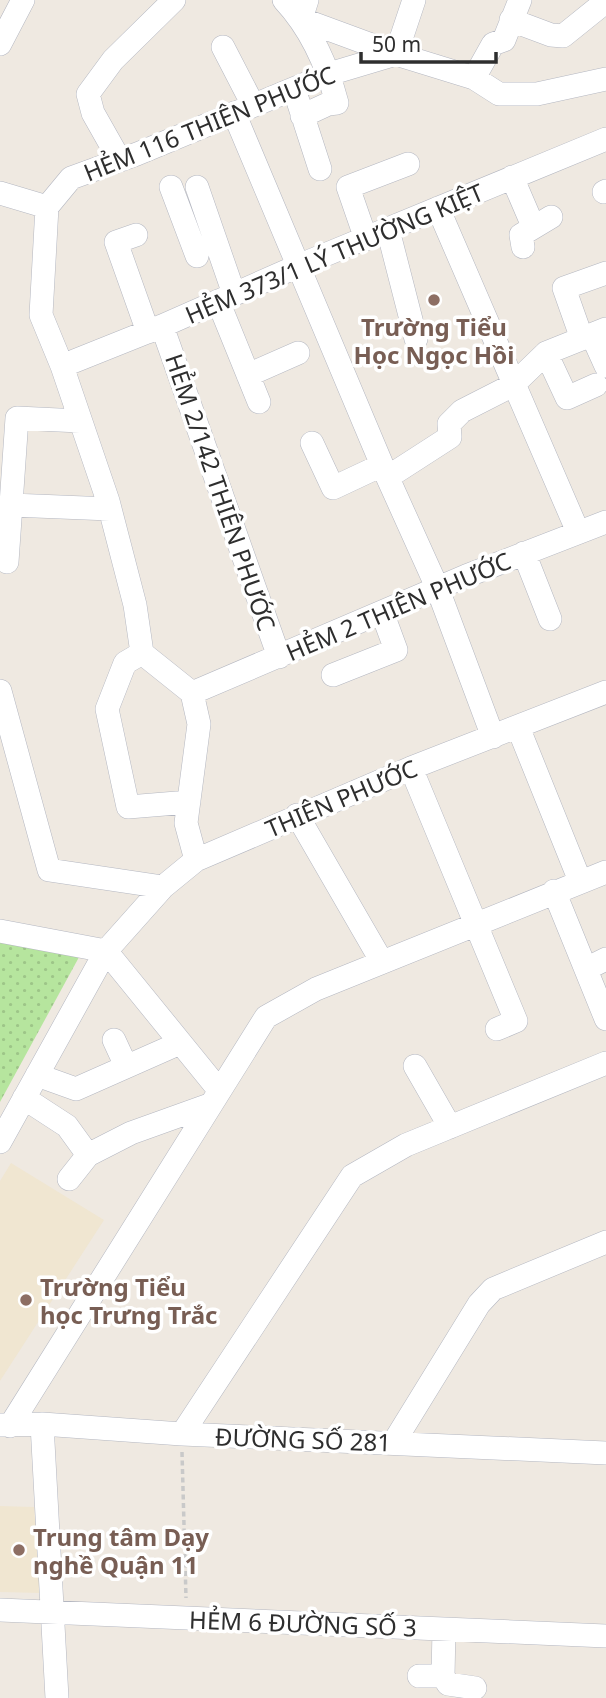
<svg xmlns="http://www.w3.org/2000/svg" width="606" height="1698" viewBox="0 0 606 1698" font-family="'Noto Sans',sans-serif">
  <defs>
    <pattern id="green-dots" width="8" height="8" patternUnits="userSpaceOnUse" patternTransform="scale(1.75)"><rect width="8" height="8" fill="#b6e59e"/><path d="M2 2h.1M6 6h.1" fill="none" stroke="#9dc588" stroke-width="1.8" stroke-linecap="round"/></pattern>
  </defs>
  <rect width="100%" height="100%" fill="#efe9e1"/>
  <!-- education -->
  <path fill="#f0e6d1" d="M11,1163L104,1220L0,1381V1181Z
    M0,1506L34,1507L41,1593L0,1592Z"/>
  <!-- green -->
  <path fill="url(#green-dots)" d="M0,938L84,948L0,1102Z"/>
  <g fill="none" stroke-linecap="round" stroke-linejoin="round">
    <!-- minor casing -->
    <g stroke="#b4b7c1" stroke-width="24">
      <path id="minor" d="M284,0C311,29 327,65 337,103L328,104L302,116
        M307,0L301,19L396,54L414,0
        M511,20L551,35L563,36L599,7L603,0
        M0,44L23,0
        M223,47L253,105
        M474,78L493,44L504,40L520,0
        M298,101L320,169
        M234,113L382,465L437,587L493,737
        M119,159L93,113L88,94L113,60L174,0
        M512,177L533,226
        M171,187L197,256
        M197,187L234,294
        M604,192L606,191
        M0,193L47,207
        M438,208L578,532
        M388,230L416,339
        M136,235L116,242L148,332
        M366,239L348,187L408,164
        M523,247L521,235L551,217
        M218,301L259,402
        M162,326L279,657
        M592,335L606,366
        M582,339L564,288L606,273
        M546,353L567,398L596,385
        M62,366L162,326L298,266L606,139
        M248,375L298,353
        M312,443L333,488L382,465
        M388,477L450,437L449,424L462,411L513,385L546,353L606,329
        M11,505L110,509
        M524,553L550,619
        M7,562L17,418L80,421
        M142,653L125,663L107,709L128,807L189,802
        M333,675L396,650L382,612
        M0,691L49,870L163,887
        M192,693L466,576L606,522
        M518,727L580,881
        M411,768L516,1021L497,1029
        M297,815L382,962
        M196,860L186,823L199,724L192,693L142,653L135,605L108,501L62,366L41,315L47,207L71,178L137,154L329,74L396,54L474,78L499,94H537L606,79
        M554,891L606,1019
        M0,931L106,951
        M106,951L219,1090
        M586,969L606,959
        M114,1040L126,1066
        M415,1066L450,1127
        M37,1075L76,1089L180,1043
        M24,1098L67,1126L88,1155
        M0,1142L106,951L163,887L196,860L411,768L606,692
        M69,1179L88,1155L131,1133L209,1105
        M42,1424L57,1698
        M1,1425L42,1424L182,1434L606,1453
        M10,1426L266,1017L316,989L606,872
        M182,1434L352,1176L406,1145L606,1063
        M394,1442L479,1304L493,1289L606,1242
        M0,1610L606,1636
        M419,1676H443L448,1684L475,1688
        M443,1676L444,1629"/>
    </g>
    <!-- path -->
    <path stroke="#c9c9c9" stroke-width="3.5" stroke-dasharray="5 3.5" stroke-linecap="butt" d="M182,1452L186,1598"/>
    <!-- minor -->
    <use href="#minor" stroke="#fff" stroke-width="23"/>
  </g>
  <!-- markers -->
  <g fill="#8d6e63" stroke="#fff" stroke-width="2.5">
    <circle cx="434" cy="300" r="7"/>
    <circle cx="26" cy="1300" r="7"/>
    <circle cx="19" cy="1550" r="7"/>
  </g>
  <g text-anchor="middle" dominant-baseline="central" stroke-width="7" stroke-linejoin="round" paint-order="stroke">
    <!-- street labels -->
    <g font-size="24" fill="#2e2e2e" stroke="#fff">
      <text transform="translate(209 123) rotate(-22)">HẺM 116 THIÊN PHƯỚC</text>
      <text transform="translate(334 253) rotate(-23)">HẺM 373/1 LÝ THƯỜNG KIỆT</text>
      <text transform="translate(221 492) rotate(71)">HẺM 2/142 THIÊN PHƯỚC</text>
      <text transform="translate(398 606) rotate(-23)">HẺM 2 THIÊN PHƯỚC</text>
      <text transform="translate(341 798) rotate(-23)">THIÊN PHƯỚC</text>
      <text transform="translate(303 1439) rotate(2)">ĐƯỜNG SỐ 281</text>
      <text transform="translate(303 1623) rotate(2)">HẺM 6 ĐƯỜNG SỐ 3</text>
    </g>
    <!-- education labels -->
    <g font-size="24" font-weight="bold" fill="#785e54" stroke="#fff" text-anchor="start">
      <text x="434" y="326" text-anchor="middle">Trường Tiểu<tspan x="434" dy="28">Học Ngọc Hồi</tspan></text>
      <text x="40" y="1286">Trường Tiểu<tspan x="40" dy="28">học Trưng Trắc</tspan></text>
      <text x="33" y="1536">Trung tâm Dạy<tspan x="33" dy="28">nghề Quận 11</tspan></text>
    </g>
  </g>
  <!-- scale -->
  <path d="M361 52v10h135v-10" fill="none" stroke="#2e2e2e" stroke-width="3.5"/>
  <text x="372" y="52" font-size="21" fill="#2e2e2e" stroke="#ffffff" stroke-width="5" paint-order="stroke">50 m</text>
</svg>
